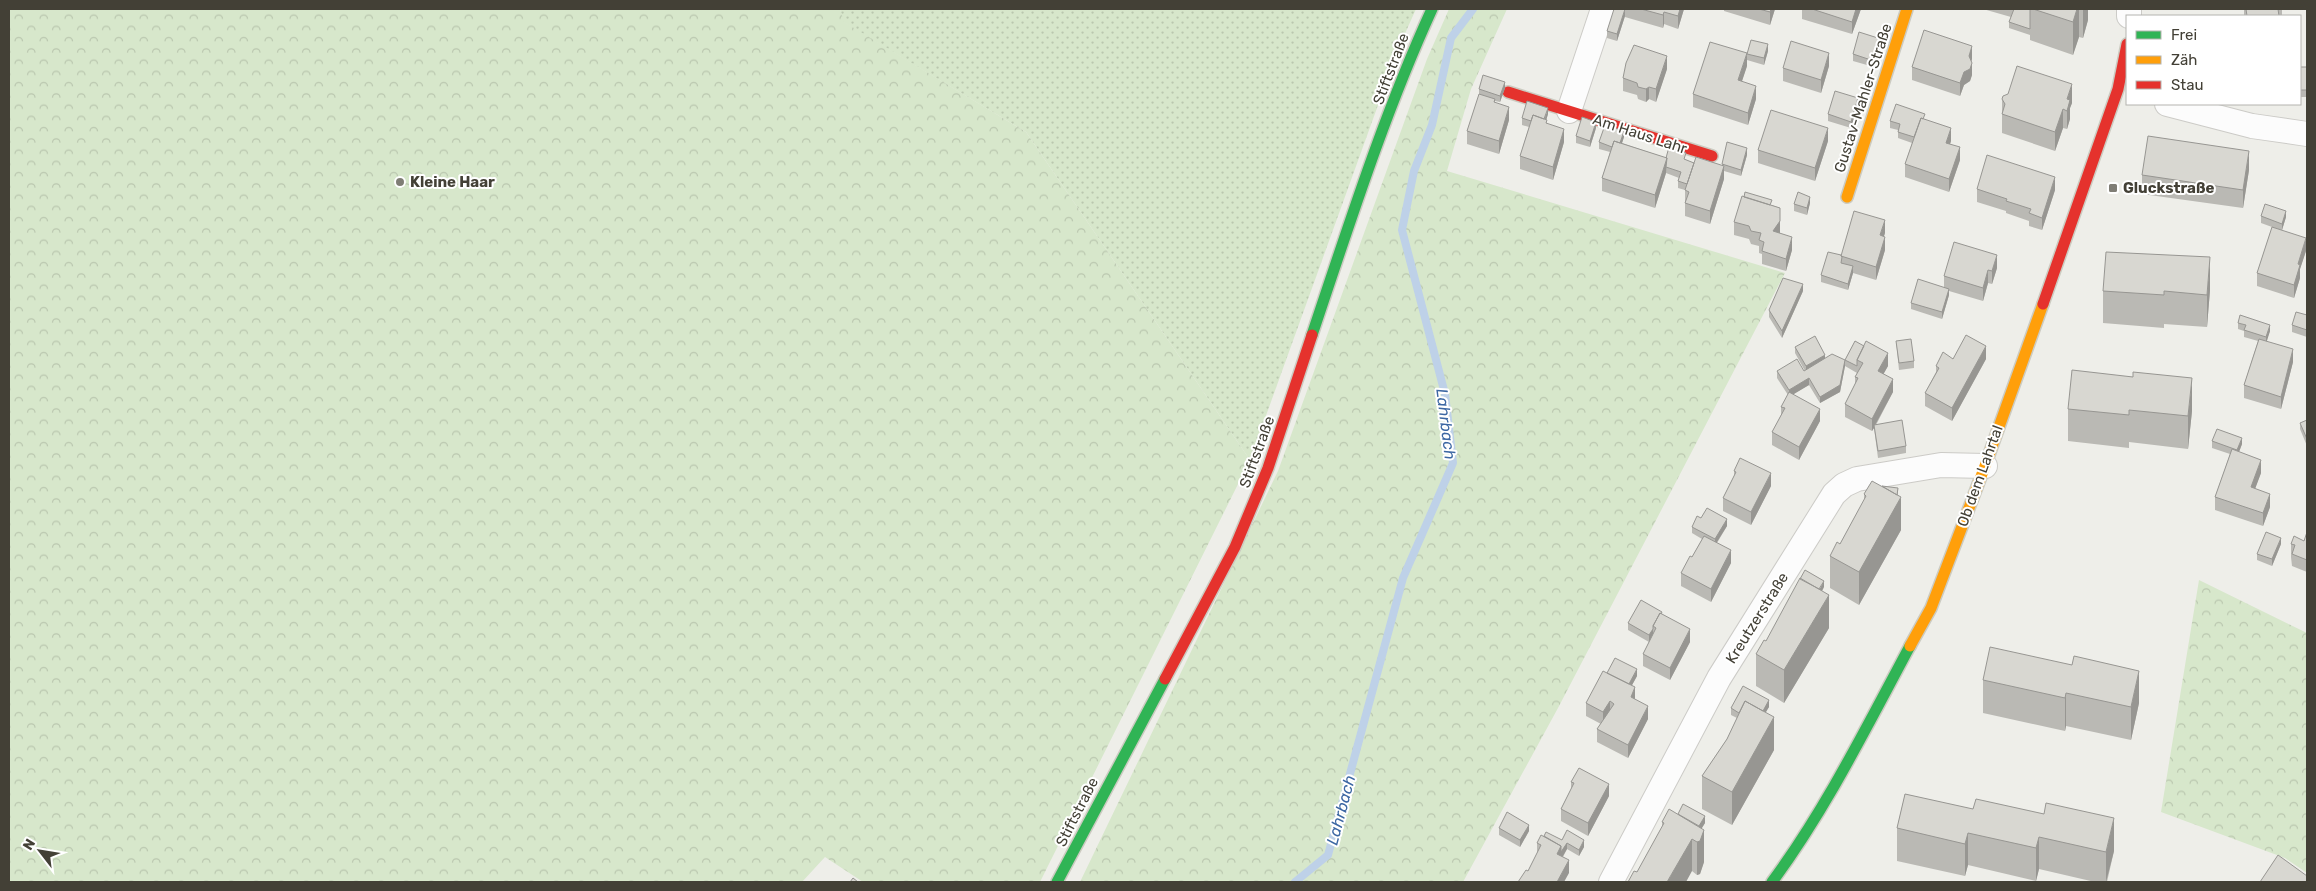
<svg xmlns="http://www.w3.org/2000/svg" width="2316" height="891" viewBox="0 0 2316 891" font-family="Rubik,sans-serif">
  <defs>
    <pattern id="grass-dots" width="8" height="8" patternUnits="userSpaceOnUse" patternTransform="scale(1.25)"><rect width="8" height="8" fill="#d7e7cb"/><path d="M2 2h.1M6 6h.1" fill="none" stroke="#bac7af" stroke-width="1.8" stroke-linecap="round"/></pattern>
    <pattern id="forest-crowns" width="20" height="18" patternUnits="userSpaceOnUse" patternTransform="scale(1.25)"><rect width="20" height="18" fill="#d7e7cb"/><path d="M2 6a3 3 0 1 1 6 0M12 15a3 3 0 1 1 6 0" fill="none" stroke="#bac7af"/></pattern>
  </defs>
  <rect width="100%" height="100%" fill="#eeeee9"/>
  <!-- grass -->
  <path fill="url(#grass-dots)" d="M840,9H1416L1399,47L1250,460L1026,132L843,22Z"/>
  <!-- forest -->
  <path fill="url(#forest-crowns)" d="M9,9H840L844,22L1026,132L1250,460L1040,882H863L825,857L802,882H9Z
    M1449,9H1507L1471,89L1447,171L1785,273L1558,708L1463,882H1080L1278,471L1427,59Z
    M2199,580L2307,633V873L2285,858L2161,812Z"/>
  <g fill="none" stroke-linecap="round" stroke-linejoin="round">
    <!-- stream -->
    <path stroke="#bed1e8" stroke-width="8" d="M1295,882L1328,855L1403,578L1453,463L1445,394L1402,230L1414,171L1432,125L1451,38L1473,9"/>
    <!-- street casing -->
    <g stroke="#cccbc7" stroke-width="26">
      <path id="street" d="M2129,9V16
        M2167,104L2252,126L2307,134
        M1569,111L1603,9
        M1611,882L1719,678L1834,494L1844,485L1857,479L1941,465L1985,466"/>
    </g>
    <!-- fast casing -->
    <g stroke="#cccbc1" stroke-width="14">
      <path id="fast" d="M1312,335C1349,225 1384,114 1432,9
        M1057,882L1165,679
        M1772,882C1826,809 1867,726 1910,646"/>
    </g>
    <!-- slow casing -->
    <g stroke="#cccbc1" stroke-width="14">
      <path id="slow" d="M1847,197L1907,9
        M1910,646L1931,608L1985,466L2043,304"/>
    </g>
    <!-- jam casing -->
    <g stroke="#cccbc1" stroke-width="14">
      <path id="jam" d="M1508,92L1712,156
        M2043,304L2118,89L2127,44
        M1165,679L1235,547L1268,468L1312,335"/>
    </g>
    <!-- street -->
    <use href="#street" stroke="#fcfcfc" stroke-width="24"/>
    <!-- fast -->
    <use href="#fast" stroke="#30b455" stroke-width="11"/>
    <!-- slow -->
    <use href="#slow" stroke="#ff9f0a" stroke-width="11"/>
    <!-- jam -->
    <use href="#jam" stroke="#e5322d" stroke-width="11"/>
  </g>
  <!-- wall -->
  <path fill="#bab9b4" d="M1625,9H1684L1678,29L1664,24L1663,28L1625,17V16L1617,41L1607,38V31Z
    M1724,9H1775L1770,25L1724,11Z
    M1802,9H1861L1852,34L1802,19Z
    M1983,9H2088V20L2083,38L2079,37L2073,55L2030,40V35L2009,28V22L2011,17Z
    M2244,9H2282V16H2244Z
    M1881,46L1874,67L1853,61V54Z
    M1768,51L1764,65L1747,60V54Z
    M1972,59L1971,61L1972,75L1970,81L1964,85L1960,96L1912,80V67Z
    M1747,66L1742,81L1756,99L1748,125L1693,107V94Z
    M1829,66L1821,93L1783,81V68Z
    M2300,67H2307V97H2300Z
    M1667,69L1656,102L1649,99L1646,102L1638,99L1637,95L1623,91V78Z
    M1505,88L1500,102L1495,101V103L1509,120L1499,154L1467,144V131L1479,95V89Z
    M2002,99L2072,103L2070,108V119L2067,129L2063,128L2055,151L2002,133Z
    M1858,105L1851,128L1828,121V114Z
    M1548,114L1546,120L1547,124L1564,142L1553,180L1520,169V156L1529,127L1522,125V118Z
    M1925,119L1951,141L1950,144L1960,160L1949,192L1905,177V164L1912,143L1898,138V130L1890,128V121Z
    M1596,128L1590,147L1576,143V136Z
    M1624,137L1622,143L1666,158L1686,160L1694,163L1722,166V164L1747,155L1741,176L1724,171V179L1710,224L1685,216V190L1678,188V181L1679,178L1666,173L1655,208L1602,191V178L1610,152L1599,149V142Z
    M1828,141L1815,181L1758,163V150Z
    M2249,170L2243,208L2142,194V175Z
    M1977,189L2055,190L2042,230L2029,226V221L2006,213V211L1977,202Z
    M1810,203L1807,215L1794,211V204Z
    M1772,205L1780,208V233L1792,250L1786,271L1762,264V254L1759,253V246L1751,244L1749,239L1734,235V222Z
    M2261,216L2286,217L2282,230L2306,251L2300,269V278L2294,298L2257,286V273L2272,227L2261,223Z
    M1885,233L1884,236L1885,250L1876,280L1853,273L1848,290L1821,282V275L1841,255Z
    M1997,268L1992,284L1988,283L1983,301L1949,291V295L1942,319L1911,309V303L1944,287V276Z
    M2210,290L2207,327L2164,324V328L2103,323V291Z
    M1803,291L1782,338L1769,317V310Z
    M2307,315V337L2292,332V325Z
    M2238,323L2270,331L2266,341L2293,362L2281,409L2244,398V385L2258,341L2244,337V331L2238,329Z
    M1855,341L1888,366L1883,374L1893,392L1876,425L1906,446V453L1878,458L1874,428L1872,431L1845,417V404L1855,384V377L1857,373L1845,366L1840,392L1820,403L1809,385L1793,394L1820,421L1799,460L1772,445V432L1781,415V407L1788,395L1777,378V371H1805L1795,353V347L1825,358L1845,360Z
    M1896,341L1914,361V368L1899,370Z
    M1953,359H1986L1952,421L1925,406V393L1936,372V366Z
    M2068,409L2192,411L2188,449L2129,442V448L2068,441Z
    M2307,420V446L2300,429V423Z
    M2212,441L2242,444L2239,452L2261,473L2255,488L2270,507L2263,526L2215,510V497L2230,454L2212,448Z
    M1734,471L1771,486L1751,525L1723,511V498L1734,476Z
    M1864,494L1898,495L1901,530L1859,605L1830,588V556L1840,544L1853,520L1864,501Z
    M1701,518L1727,526L1717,543L1731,563L1711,602L1681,586V573L1692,557L1702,539L1692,533V527Z
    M2307,532V572L2292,566L2291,557V544L2304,541Z
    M2281,544L2272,566L2257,560V554Z
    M1824,587L1822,591L1829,628L1784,703L1756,686V654L1766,641Z
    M1662,614L1690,642L1670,680L1643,666V654L1649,642L1628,630V623Z
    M1607,673L1637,676L1632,685L1635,699L1648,719L1628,758L1597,742V729L1601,724L1586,716V703Z
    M1983,680L2139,703L2131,740L2066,726L2065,731L1983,713Z
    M1769,707L1765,712L1774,750L1732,825L1702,809V776L1727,739L1737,718L1731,715V708Z
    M1571,782L1609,796L1588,836L1561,821V809L1571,789Z
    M1905,794L2114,851L2107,882H2095L2039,869L2036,881L1968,865L1965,876L1897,861V828Z
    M1678,814L1705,823L1702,828L1704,862L1700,874L1697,875L1692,871L1637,872L1662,828V822Z
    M1499,828L1529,831L1520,847L1499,835Z
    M1544,836L1562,840L1584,847L1579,856L1567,849L1563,857L1569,873L1528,871L1537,854V843Z"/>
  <!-- shaded-wall -->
  <path fill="#979692" d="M1625,9V16L1617,41V34Z
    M1680,9H1684L1678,29V16Z
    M1771,9H1775L1770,25V12Z
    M1856,9H1861L1852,34V22Z
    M2077,9H2079V37L2073,55V22Z
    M2083,9H2088V20L2083,38Z
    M1664,12V24L1663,28V15Z
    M1881,39V46L1874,67V61Z
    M1768,44V51L1764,65V58Z
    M1972,46V59L1969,69L1972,63V75L1970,81L1964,85L1960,96V83Z
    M1747,53V66L1738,93V80Z
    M1829,53V66L1821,93V80Z
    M1667,56V69L1656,102V89Z
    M1505,82V88L1500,102V96Z
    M2072,84V103L2070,108V119L2067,129V99Z
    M1756,86V99L1748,125V113Z
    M1649,87V99L1646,102V89Z
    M1858,98V105L1851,128V122Z
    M1509,107V120L1499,154V141Z
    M1548,108V114L1543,131V125Z
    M2063,109V128L2055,151V132Z
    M1596,122V128L1590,147V141Z
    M1828,128V141L1815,181V168Z
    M1951,128V141L1946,156V143Z
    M1564,129V142L1553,180V167Z
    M1624,131V137L1618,155V149Z
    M1960,147V160L1949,192V179Z
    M1747,148V155L1741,176V170Z
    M2249,151V170L2243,208V190Z
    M1667,158L1666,173L1655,208V195Z
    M1724,166V179L1710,224V211Z
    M2055,177V190L2042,230V218Z
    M1810,197V203L1807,215V208Z
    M1780,208V234L1773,231Z
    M2286,211V217L2282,230V224Z
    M1885,220V233L1880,248V235Z
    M1792,237V250L1786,271V259Z
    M1885,237V250L1876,280V267Z
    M2306,238V251L2300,269V278L2294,298V285L2298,264Z
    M1997,255V268L1992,284V271Z
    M2210,257V290L2207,327V295Z
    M1853,266V273L1848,290V284Z
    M1988,270V283L1983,301V288Z
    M1803,284V291L1782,338V331Z
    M1949,289V295L1942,319V312Z
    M2270,325V331L2266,344V337Z
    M1986,346V359L1952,421V408Z
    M2293,349V362L2281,409V397Z
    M1888,353V366L1878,384V371Z
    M1825,355V362L1806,372V366Z
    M1845,360V366L1840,392L1820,403V397Z
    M1809,378V385L1789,397V390Z
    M2192,378V411L2188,449V416Z
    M1893,379V392L1874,427V425V428L1872,431V419Z
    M1820,409V421L1799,460V447Z
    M2242,438V444L2237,457V450Z
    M2261,460V473L2251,500V487Z
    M1771,473V486L1751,525V512Z
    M1898,488L1897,504L1901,497V530L1859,605V572Z
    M2270,494V507L2263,526V513Z
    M1727,519V526L1715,545V539Z
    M2281,538V544L2272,566V559Z
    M1731,550V563L1711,602V589Z
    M1824,581V587L1818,598V592Z
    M1829,595V628L1784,703V670Z
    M1653,629V636L1649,642V635Z
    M1690,629V642L1670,680V668Z
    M1637,669V676L1626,696V690Z
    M2139,671V703L2131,740V707Z
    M1635,687V700L1631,697Z
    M2066,693V726L2065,731V698Z
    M1769,700V707L1756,729V722Z
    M1610,701V714L1603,724V712Z
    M1648,706V719L1628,758V745Z
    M1774,717V750L1732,825V792Z
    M1609,784V796L1588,836V823Z
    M1705,816V823L1694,840L1693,836Z
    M2114,818V851L2106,882V852Z
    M1529,825V831L1520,847V840Z
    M1704,830V862L1700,874L1697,875V842Z
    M1968,833V865L1965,876V844Z
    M2039,837V869L2036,881V848Z
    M1692,839V871L1686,882H1667Z
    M1584,840V847L1579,856V850Z
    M1567,843V849L1557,866V854L1561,846Z
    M1569,860V873L1564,882H1557Z"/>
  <!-- building -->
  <path fill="#d8d7d1" stroke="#979692" d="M1614,9H1625L1617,34L1607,31Z
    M1641,9H1680L1678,16L1664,12L1663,15Z
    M1759,9H1771L1770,12Z
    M1812,9H1856L1852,22Z
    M2014,9H2030V29L2009,22Z
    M2033,9H2077L2073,22Z
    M2246,9H2278L2279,16H2247Z
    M1924,30L1972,46L1969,56L1972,63L1970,69L1964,72L1960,83L1912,67Z
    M1859,32L1881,39L1874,61L1853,54Z
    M1751,40L1768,44L1764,58L1747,54Z
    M1791,41L1829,53L1821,80L1783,68Z
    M1710,42L1747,53L1738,80L1756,86L1748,113L1693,94Z
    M1634,45L1667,56L1656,89L1649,87L1646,89L1638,87L1637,83L1623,78L1626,63Z
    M2017,66L2072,84L2067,99L2070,100L2067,111L2063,109L2055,132L2002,114L2005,104L2002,99L2003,96L2008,94Z
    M2300,67H2307V90H2300Z
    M1483,75L1505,82L1500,96L1479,89Z
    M1835,91L1858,98L1851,122L1828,114Z
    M1479,94L1495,99L1494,102L1509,107L1499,141L1467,131Z
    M1527,101L1548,108L1544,119L1533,115L1531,121L1522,118Z
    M1896,104L1925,114L1923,119L1921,118L1914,137L1898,132L1900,124L1890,121Z
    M1771,110L1828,128L1815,168L1758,150Z
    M1533,115L1547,120L1546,123L1564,129L1553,167L1520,156Z
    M1582,117L1596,122L1590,141L1576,136Z
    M1921,118L1951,128L1946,143L1960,147L1949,179L1905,164Z
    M1605,125L1624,131L1620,143L1614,141L1612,147L1599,142Z
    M2148,136L2249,151L2243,190L2142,175Z
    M1614,141L1667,158L1655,195L1602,178Z
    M1727,142L1747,148L1741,170L1722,164Z
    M1669,147L1686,153L1684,159L1694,163L1687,184L1678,181L1681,172L1666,167L1667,158H1666Z
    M1987,155L2055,177L2042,218L2029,213L2031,209L2006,201L2007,199L1977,189Z
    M1696,157L1724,166L1710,211L1685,203L1689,192L1685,190Z
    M1745,192L1772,200L1770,205L1744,197Z
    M1798,192L1810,197L1807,208L1794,204Z
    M1742,196L1780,208V221L1773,231L1792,237L1786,259L1762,251L1764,242L1759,240L1761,233L1751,231L1749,226L1734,222Z
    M2265,204L2286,211L2282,224L2261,216Z
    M1854,211L1885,220L1880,235L1885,237L1876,267L1841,256Z
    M2272,227L2306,238L2298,264L2300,265L2294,285L2257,273Z
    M1954,242L1997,255L1992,271L1988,270L1983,288L1944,276Z
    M1828,252L1841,255V256L1842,257L1841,263L1853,266L1848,284L1821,275Z
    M2106,252L2210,257L2207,295L2164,291V295L2103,291Z
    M1783,278L1803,284L1782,331L1769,310Z
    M1918,279L1949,289L1942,312L1911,303Z
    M2296,312L2307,315V330L2292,325Z
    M2240,315L2270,325L2266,337L2244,330L2246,325L2238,323Z
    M1966,335L1986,346L1952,408L1925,393L1939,368L1936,366L1943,352L1953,359Z
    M1815,336L1825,355L1806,366L1795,347Z
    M1911,339L1914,361L1899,363L1896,341Z
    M2259,339L2293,349L2281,397L2244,385Z
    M1855,341L1864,346L1857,360V366L1845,360Z
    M1866,341L1888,353L1878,371L1893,379L1872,419L1845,404L1858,378L1855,377L1863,363L1857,360Z
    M1832,354L1845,360L1840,385L1820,397L1809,378L1789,390L1777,371L1797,359L1804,371Z
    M2072,370L2133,377V372L2192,378L2188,416L2129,410V415L2068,409Z
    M1789,392L1820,409L1799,447L1772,432L1785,408L1781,407Z
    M1902,420L1906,446L1878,451L1874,425Z
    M2307,420V439L2300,423Z
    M2217,429L2242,438L2237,450L2212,441Z
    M2232,449L2261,460L2251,487L2270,494L2263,513L2215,497Z
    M1740,458L1771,473L1751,512L1723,498L1736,472L1734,471Z
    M1872,481L1901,497L1859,572L1830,556L1837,542L1840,544L1866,496L1864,494Z
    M1882,486L1898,488L1897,495Z
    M1707,508L1727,519L1715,539L1692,527L1697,516L1701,518Z
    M2266,532L2281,538L2272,559L2257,554Z
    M2307,532V560L2292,554L2295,545L2291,544L2294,536L2304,541Z
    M1704,536L1731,550L1711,589L1681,573L1690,556L1692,557Z
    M1805,570L1824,581L1819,589L1800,579Z
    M1800,578L1829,595L1784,670L1756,654L1764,640L1766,641Z
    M1641,600L1662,612L1661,614L1660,613L1653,626V629L1649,635L1628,623Z
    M1660,613L1690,629L1670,668L1643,654L1656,628L1653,626Z
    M1990,647L2072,665L2074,656L2139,671L2131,707L2066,693L2065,698L1983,680Z
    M1615,658L1637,669L1629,684L1607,673Z
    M1603,671L1635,687L1631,697L1648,706L1628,745L1597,729L1614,704L1610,701L1603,712L1586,703Z
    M1743,686L1769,700L1763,711L1745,701L1739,713L1731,708Z
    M1745,701L1774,717L1732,792L1702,776L1727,739Z
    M1579,768L1609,784L1588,823L1561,809L1574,783L1571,782Z
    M1905,794L1973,809L1976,799L2044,814L2046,803L2114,818L2106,852L2039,837L2036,848L1968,833L1965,844L1897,828Z
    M1683,804L1705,816L1699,826L1678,814Z
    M1669,809L1704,830L1700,841L1697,842L1692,839L1667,882H1628L1634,871L1637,872L1664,823L1662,822Z
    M1507,812L1529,825L1520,840L1499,828Z
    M1567,830L1584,840L1579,850L1567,843L1561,852V846L1544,836L1546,832L1562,840Z
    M1541,835L1561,846L1557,854L1569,860L1557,882H1518L1526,870L1528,871L1541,845L1537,843Z
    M2278,855L2307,876V880L2306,882H2260Z
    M853,878L858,882H850Z"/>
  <!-- markers -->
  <g fill="#7f7d75" stroke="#fff" stroke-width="2">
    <circle cx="400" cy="182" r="5"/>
    <rect x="2108" y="183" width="10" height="10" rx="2.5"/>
  </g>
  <g text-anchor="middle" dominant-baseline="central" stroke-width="4" stroke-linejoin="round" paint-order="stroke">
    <!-- street labels -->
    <g font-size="15" fill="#434036" stroke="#fff">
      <text transform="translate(1391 69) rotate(-69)">Stiftstraße</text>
      <text transform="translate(1863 98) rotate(-72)">Gustav-Mahler-Straße</text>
      <text transform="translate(1640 134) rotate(18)">Am Haus Lahr</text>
      <text transform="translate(1257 452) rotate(-70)">Stiftstraße</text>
      <text transform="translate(1980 476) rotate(-70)">Ob dem Lahrtal</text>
      <text transform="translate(1757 618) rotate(-58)">Kreutzerstraße</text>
      <text transform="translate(1077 812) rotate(-63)">Stiftstraße</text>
    </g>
    <!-- poi labels -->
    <g font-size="15" font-weight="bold" fill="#434036" stroke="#fff" text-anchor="start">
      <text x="410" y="182">Kleine Haar</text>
      <text x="2123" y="188">Gluckstraße</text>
    </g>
    <!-- water labels -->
    <g font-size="16" font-style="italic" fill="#3c67a3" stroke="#fff">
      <text transform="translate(1446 424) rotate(83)">Lahrbach</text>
      <text transform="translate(1341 810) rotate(-75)">Lahrbach</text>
    </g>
  </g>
  <!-- border -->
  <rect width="2316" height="891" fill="none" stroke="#434036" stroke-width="20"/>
  <!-- legend -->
  <rect x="2126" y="15" width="175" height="90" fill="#ffffff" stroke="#b4b3af"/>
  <rect x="2136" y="31" width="25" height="8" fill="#30b455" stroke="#b4b3af"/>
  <text x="2171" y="40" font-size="15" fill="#434036">Frei</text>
  <rect x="2136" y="56" width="25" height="8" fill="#ff9f0a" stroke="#b4b3af"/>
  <text x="2171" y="65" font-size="15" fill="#434036">Zäh</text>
  <rect x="2136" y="81" width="25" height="8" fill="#e5322d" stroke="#b4b3af"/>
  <text x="2171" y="90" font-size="15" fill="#434036">Stau</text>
  <!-- north arrow -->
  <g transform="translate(40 851) rotate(301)" stroke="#ffffff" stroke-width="4" paint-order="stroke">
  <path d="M0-4L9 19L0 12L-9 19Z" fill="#434036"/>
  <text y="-8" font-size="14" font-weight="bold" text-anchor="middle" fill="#434036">N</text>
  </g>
</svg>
